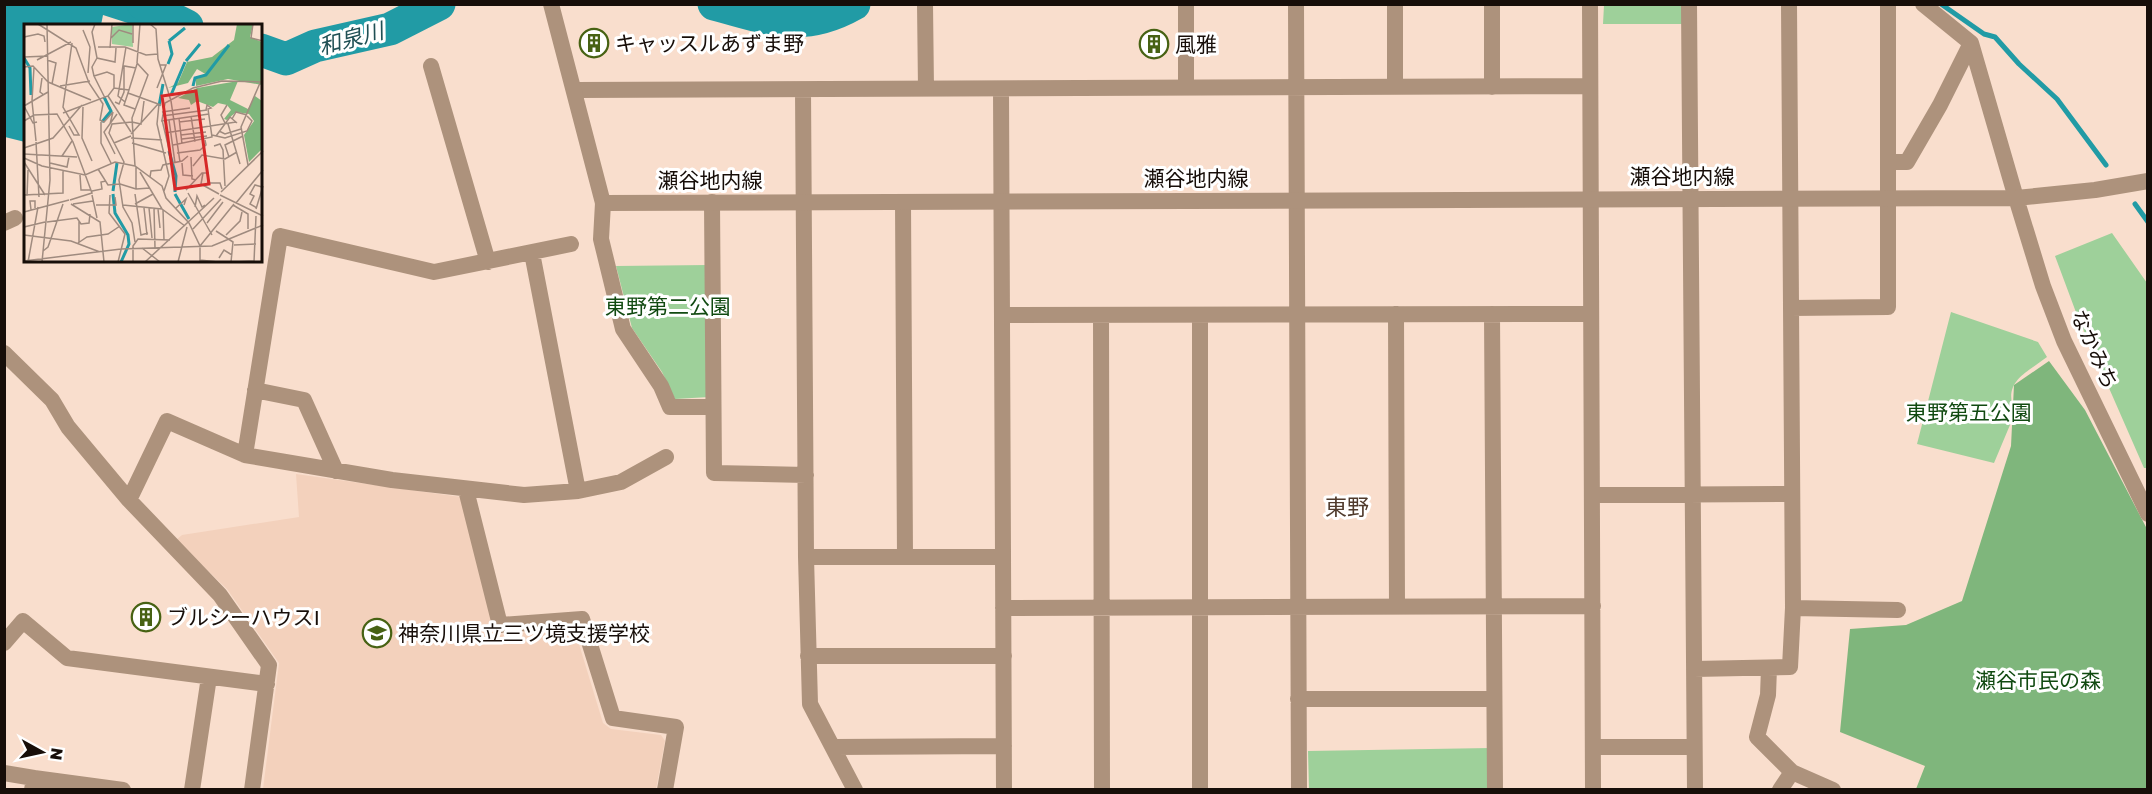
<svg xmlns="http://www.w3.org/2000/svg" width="2152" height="794" viewBox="0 0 2152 794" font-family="'Golos Text','Noto Sans JP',sans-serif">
  <rect width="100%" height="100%" fill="#f9decd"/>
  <!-- built -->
  <path fill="#f3d1bc" d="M296,474L461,497L496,635L569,629L575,631L603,723L611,729L661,735L665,741L656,789H263L279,663L227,589L176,540L182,535L299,517Z"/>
  <!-- green -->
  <path fill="#9ed09a" d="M1604,5H1683L1682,24H1603Z
    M2112,233L2147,283V468H2144L2077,315L2055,256Z
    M708,265L709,397L675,399L662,372L632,328L616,266Z
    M1951,312L2038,342L2047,357C2025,374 2002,382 2015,413L1994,463L1917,444Z
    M1490,748V789H1309L1308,751Z"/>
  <!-- forest -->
  <path fill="#7fb67c" d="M2049,361L2085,410L2147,529V789H1916L1925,766L1840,732L1850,629L1906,625L1962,601L2011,446L2014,385Z"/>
  <!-- water -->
  <path fill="#219ba5" d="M5,4L143,5L187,25H134L103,15L101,25L26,26L25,142L5,137Z"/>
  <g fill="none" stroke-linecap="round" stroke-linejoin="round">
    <!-- stream -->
    <path stroke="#219ba5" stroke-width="5" d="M1941,4L1984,34L1995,37L2019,64L2057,99L2106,165
      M2135,204L2148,222"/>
    <!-- river -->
    <path stroke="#219ba5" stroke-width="33" d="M143,4L187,26
      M714,4C768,18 801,34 854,4
      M261,50L286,59L315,46L390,29L439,4"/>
    <!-- minor -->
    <path stroke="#ad927c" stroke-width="16" d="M925,4L926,89
      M1186,4V88
      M1296,4L1299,790
      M1395,4V87
      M1492,4V87
      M1590,4L1593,790
      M1689,4L1695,790
      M1923,4L1971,43L2016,198
      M431,66L488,262
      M1001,89L1004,790
      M576,90L1590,86
      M803,90L806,557L810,704L855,790
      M1889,162H1907L1940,105L1971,43
      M712,202L714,473L806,475
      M903,202L905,557
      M603,203L601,239L623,329L661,386L670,407H713
      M4,223L15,218
      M532,253L578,491
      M1791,308L1888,307V4
      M1396,314L1397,606
      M1492,314L1495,790
      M1003,315L1591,314
      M1101,315L1102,790
      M1200,315V790
      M4,353L52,400L68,427L129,500L220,595L269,665L252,790
      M255,390L304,400L336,471
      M245,455L280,236L434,272L571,244
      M466,490L500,625L582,619L613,718L676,727L665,790
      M1592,495L1792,494
      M129,500L167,421L245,455L392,480L524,495L578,491L621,482L666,457
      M806,557H1003
      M1003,608L1593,606
      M1793,608L1898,610
      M4,643L23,621L67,658L267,684
      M808,656H1004
      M1769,668L1768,695L1757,737L1792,772L1833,790
      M1694,669L1790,667L1793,608L1789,4
      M1298,699H1494
      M835,747L1004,746
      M1593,747H1694
      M4,773L34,778
      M32,790L34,778L123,790
      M192,790L209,677
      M1780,790L1792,772"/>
    <!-- tertiary -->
    <path stroke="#ad927c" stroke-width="16" d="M551,4L603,203L2016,198L2095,190L2148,181
      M2016,198L2043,286L2064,341L2148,514"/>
  </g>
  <!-- icons -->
  <defs>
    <g id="building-ring" transform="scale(1.5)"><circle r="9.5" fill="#fff" stroke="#476213" stroke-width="1.5"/><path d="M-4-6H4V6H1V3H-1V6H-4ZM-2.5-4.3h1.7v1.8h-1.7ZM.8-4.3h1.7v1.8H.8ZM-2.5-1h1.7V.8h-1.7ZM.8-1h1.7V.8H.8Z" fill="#476213"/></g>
    <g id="school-ring" transform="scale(1.5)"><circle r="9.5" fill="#fff" stroke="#476213" stroke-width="1.5"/><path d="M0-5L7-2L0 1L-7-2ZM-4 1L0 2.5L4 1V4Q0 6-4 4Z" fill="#476213"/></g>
  </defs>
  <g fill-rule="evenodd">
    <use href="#building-ring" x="594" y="43"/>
    <use href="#building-ring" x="1154" y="44"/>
    <use href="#building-ring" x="146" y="617"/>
    <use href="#school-ring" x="377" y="633"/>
  </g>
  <g text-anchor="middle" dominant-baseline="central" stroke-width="6" stroke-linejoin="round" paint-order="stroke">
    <!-- poi labels -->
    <g font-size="21" fill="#170e09" stroke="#fff" text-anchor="start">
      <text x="615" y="43">キャッスルあずま野</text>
      <text x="1175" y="44">風雅</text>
      <text x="167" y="617">ブルシーハウスI</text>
      <text x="398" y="633">神奈川県立三ツ境支援学校</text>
    </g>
    <!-- street labels -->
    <g font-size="21" fill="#170e09" stroke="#fff">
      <text x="1682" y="176">瀬谷地内線</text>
      <text x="1196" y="178">瀬谷地内線</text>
      <text x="710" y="180">瀬谷地内線</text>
      <text transform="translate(2095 349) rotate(66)">なかみち</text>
    </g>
    <!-- park labels -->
    <g font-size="21" fill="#114a11" stroke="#fff">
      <text x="668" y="306">東野第二公園</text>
      <text x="1969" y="412">東野第五公園</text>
      <text x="2038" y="680">瀬谷市民の森</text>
    </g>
    <!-- water labels -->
    <g font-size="22" font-style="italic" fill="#205055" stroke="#fff">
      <text transform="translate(351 38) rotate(-15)">和泉川</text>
    </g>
    <!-- neighbourhood labels -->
    <g font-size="22" fill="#503b2d" stroke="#fff">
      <text x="1347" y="506">東野</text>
    </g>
  </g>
  <!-- overview -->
  <g transform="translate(24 24)">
    <rect width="238" height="238" fill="#f9decd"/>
    <path d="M108,0L109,23L88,20V3Z" fill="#9ed09a"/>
    <path d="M213,0L229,1L226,13L238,18V61L204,55L172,62V55L183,51L173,45L164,59L144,64L154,59L163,38L188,33L210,16ZM214,57L206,76L224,85L231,72L238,77V125L225,138L220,111L230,97L225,90L212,88L203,96L200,95L207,86L203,81L194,79L189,83L173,77L167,81L165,76L154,74L173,64Z" fill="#7fb67c"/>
    <path fill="none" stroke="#219ba5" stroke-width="3" d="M145,17L161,4M0,34L6,44L7,71M162,37L176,20M144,40L148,30L145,17M169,62L171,54L182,51L205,21M147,71L161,38M135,82L139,60M78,98L87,87L80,73M145,127L152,152L151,168M89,167L93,139M89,170L91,189L104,211L105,220L97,238M151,170L165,195"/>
    <path fill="none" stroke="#9f8b7f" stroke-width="1.5" d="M14,0L52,24L65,59L79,80L76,96L80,98L89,88L86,100M71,0L68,8L73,34L91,38L92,24M126,0L132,5L134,35L147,77L156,138M229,0L227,14L239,17M59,6L66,23L64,49M0,13L14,10L20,12L21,18M87,14L95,6L108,10M109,19V0M74,23H101L122,31L134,30M86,24L88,0M0,33L24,32M13,36L47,18M23,36L32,39L28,60M113,40L104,69L137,81M0,43L9,42L24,58M10,43L8,77L12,117M70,52L68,43L73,34M18,54L16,68L20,71M24,58L67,76M36,62L66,57M133,64L142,41H136M104,69L100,81L111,85M84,72L107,108M81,74L70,52L83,48L90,51V64M91,78L95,80L100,68V42L112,44M101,78L94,72L102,23M135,80L133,100L145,152L140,167M0,82L24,68M0,82L9,99L13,98M59,83L58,114L68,137M138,88L166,84M39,89L84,72L90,64L105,66M138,92L183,86M167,92L171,118M155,94L158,120M208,95L212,88L223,91M145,96L151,139M0,97L10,91L33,90L49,118L68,169L46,176M137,97L185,90M77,98V119L87,139M108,98L88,100L85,109L100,138L95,156L99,183L108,199L111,218M108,98L117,100L120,77M155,98L181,95M201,99L197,91L203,81M204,100L216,140M45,102L50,111H55L39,83L48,19M195,107L201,110L217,105M141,109L212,98M107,110L134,80M157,111L182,108M188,111L201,114L223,107L228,97L223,92M192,112L206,93L213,99M107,114L138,116M158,115L183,112M12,118L15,173M90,119L107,112M108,119L142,129M149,121L188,113L184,85L187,84L183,81L182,86M190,122L196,120L199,126L201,162M0,124L29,114L58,81M145,125L138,96L141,79L169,64L198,57L239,58M153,129L176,126L182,121L181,116M0,130L53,133M91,130L80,108L93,90M38,132L48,117M167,133L168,155L172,156M205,133L201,121L219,112M0,134L18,142L61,151L91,138L111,142L138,162L142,174L165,199L176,222V238M0,138L21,171M26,139L43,143L45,133M158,139L159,151L169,152M224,141L217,103L236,59M111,142L108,94L124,51L113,39L116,0M169,142L178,131L201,135L213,128M112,143V165M74,145L84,161L96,160M116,148L138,185L161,202M179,149L177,160L195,170M56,151L57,166H67M126,153L127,147L137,146L139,141L158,137L164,132M96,160L112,165L126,164M162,166L178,149H184V159H196L198,165M68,167L78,165L77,158L82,157M197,168L239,127M164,169L188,211M111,170L117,211L124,209M0,171L39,169V147M68,171L73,194M86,171L85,189L101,210L94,238M196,171L239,192M3,172L4,146M212,179L239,146M47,180L76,198L80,238M49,180L69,177M111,180L129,170M72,181H92L91,173M99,181L138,185M209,181L224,190V205M171,183L173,172L178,183L181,181M120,184L123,211M125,184L128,214M130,184L131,224M152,184L162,175L160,181M233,184L226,180L230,172L226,170L231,161L238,163M134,185L136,204M232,185L239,162M7,186L6,177H11V184M139,186L140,216M0,188L45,176M55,197V218M23,198L53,194L57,200L65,199L66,190M183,199L199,178M0,203L21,198M169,205L197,175M192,207L209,218L207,238M0,211L47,217L76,228M202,211L216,197L218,188M54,219L63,213L84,210L96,202M210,221L232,220M176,222L210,180M118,224L136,238M19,227L24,223L39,180M195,234L200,226L208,231M176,236L194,238M0,237L97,225L188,222L239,201M4,238L14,183M18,238L26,156L23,0M109,238V222L114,215L146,216M121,238L190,174M154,238L163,203M210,238L230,237M230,238L232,192"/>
    <path fill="#d62828" fill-opacity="0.15" stroke="#d62828" stroke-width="3" d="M172,67L185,160L151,165L138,72Z"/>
    <rect width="238" height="238" fill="none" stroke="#170e09" stroke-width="3"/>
  </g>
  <!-- border -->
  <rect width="2152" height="794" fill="none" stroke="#170e09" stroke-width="12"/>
  <!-- north arrow -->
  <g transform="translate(42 752) rotate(98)" stroke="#ffffff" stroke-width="4.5" paint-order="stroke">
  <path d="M0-4.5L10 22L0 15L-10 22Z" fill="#170e09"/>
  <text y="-9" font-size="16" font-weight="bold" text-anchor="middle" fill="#170e09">N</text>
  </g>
</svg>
